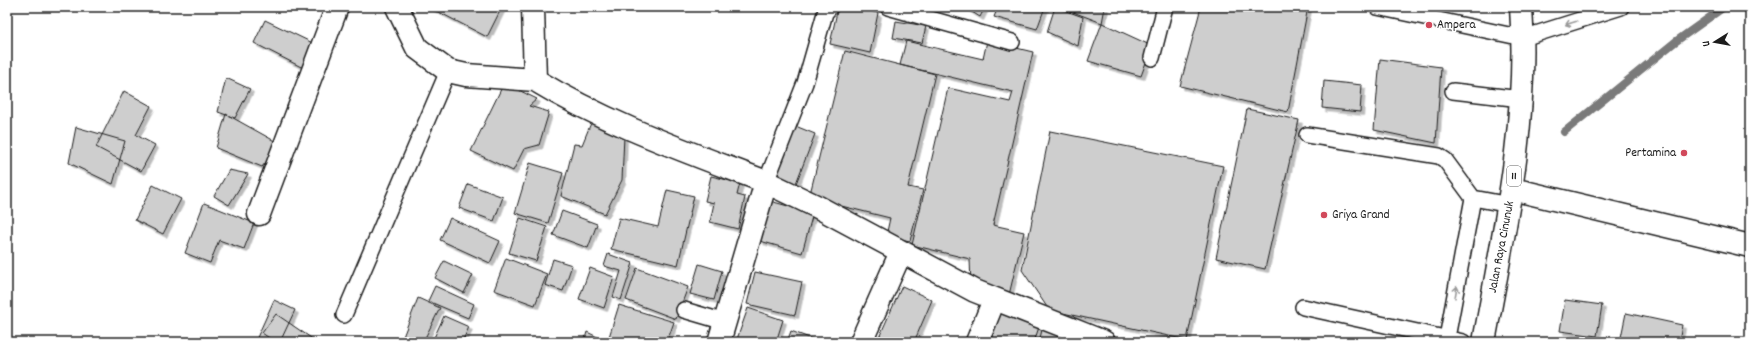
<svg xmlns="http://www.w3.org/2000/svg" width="1757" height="349" viewBox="0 0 1757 349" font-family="Dekko,sans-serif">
  <defs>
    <filter id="shadow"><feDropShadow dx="3.5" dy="3.5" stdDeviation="0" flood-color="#0004"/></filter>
  </defs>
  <rect width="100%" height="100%" fill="#fff"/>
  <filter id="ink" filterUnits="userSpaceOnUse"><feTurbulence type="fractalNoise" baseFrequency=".025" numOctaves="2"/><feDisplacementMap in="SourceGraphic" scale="8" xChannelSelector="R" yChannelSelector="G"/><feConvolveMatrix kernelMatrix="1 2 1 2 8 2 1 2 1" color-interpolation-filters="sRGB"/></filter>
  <g filter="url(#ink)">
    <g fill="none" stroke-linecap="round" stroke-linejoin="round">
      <!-- stream -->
      <path stroke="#7a7a7a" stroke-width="8" d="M1564,132L1675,42L1724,7"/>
    </g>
    <!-- building -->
    <path fill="#cecece" stroke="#1c1c1c" filter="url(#shadow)" d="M429,7H502L487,37Z
      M838,7H853L878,13L870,53L830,44Z
      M964,7H985L980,17Z
      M998,7H1045L1037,29L994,17Z
      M1055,7L1083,17L1078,46L1047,32Z
      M1060,7H1105L1102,23Z
      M1201,7H1308L1288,112L1180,86Z
      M265,20L319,46L307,70L254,43Z
      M896,21L926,26L922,43L893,38Z
      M1102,23L1152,46L1141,76L1088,61Z
      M906,41L983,59L987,41L1033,52L993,225L1024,232L1009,295L971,286L970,259L912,245L948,88L1010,102L1013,92L900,65Z
      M845,51L935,74L908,187L923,190L910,241L886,236L890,218L809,198Z
      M1380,59L1441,67L1436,143L1374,130Z
      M226,78L250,89L235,118L218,112Z
      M1324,81L1362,85L1360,112L1322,108Z
      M504,83L537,99L529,106L549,112L539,145L524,149L513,171L471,151Z
      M124,91L151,106L136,135L155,145L141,171L96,147Z
      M1247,109L1299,120L1265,269L1216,258Z
      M226,114L280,144L262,167L216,148Z
      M591,123L624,136L622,180L605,214L561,196L574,144L582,145Z
      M793,125L815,134L795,186L772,177Z
      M76,127L125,141L113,184L69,163Z
      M1050,131L1223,166L1187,340L1049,310L1022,270Z
      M530,163L563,173L548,223L515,213Z
      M229,170L248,174L229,205L214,196Z
      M711,176L740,183L737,195L745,197L738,229L710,222L714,203L705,201Z
      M468,184L503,197L494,221L459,208Z
      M153,185L181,199L163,234L135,220Z
      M667,190L694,196L678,265L611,249L619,218L658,227Z
      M770,201L813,213L802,253L760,241Z
      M204,203L254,223L244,249L219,240L210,263L185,253Z
      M562,211L597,224L588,248L553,235Z
      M450,218L500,241L490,263L440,240Z
      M520,218L547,227L536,261L509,253Z
      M608,254L633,263L621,300L613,297L621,271L604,266Z
      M506,258L547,274L535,305L494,290Z
      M553,259L572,265L563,291L545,285Z
      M444,261L473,275L464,293L435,278Z
      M699,264L722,271L714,300L690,294Z
      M590,268L614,277L604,308L579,299Z
      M637,268L688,287L676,319L626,300Z
      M755,272L802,282L795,315L747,304Z
      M435,286L474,304L468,318L428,301Z
      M902,286L932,300L914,342H877Z
      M418,298L440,308L423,342H401Z
      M274,300L295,310L280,342H255Z
      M1565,300L1602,305L1597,336L1560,331Z
      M619,305L674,322L667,342H624L609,337Z
      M748,308L783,320L776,342H736Z
      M992,310L1040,324L1034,342H1001L984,337Z
      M1626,313L1682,325L1679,342H1620Z
      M276,314L317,342H275L262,333Z
      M444,316L469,327L462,342H432Z
      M1042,330L1077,340L1076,342H1039Z
      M791,331L820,342H787Z
      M587,332L608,342H584Z"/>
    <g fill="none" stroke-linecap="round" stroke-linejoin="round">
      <!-- lane casing -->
      <g stroke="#1c1c1c" stroke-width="18">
        <path id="lane" d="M888,7L1012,42
          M1377,7L1523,38L1621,7
          M1152,58L1165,7
          M1453,91L1521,99
          M1307,135L1439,156L1445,160L1473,198L1510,205
          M766,182L805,83L825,13L830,7
          M1303,307L1463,342
          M684,310L725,322
          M344,315L448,71
          M1447,338L1473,198"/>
      </g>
      <!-- street casing -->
      <g stroke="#1c1c1c" stroke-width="25">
        <path id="street" d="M397,7L417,48L448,71L466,75L535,80
          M533,7L535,80C607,124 688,152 766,182
          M1512,189L1750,246
          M259,214L337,7
          M719,342L766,182L818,207L975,291L1104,342
          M861,342L901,252
          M977,342L994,300"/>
      </g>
      <!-- highway casing -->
      <g stroke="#1c1c1c" stroke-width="25">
        <path id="highway" d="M1484,342C1504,232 1529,120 1521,7"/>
      </g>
      <!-- lane -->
      <use href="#lane" stroke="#fff" stroke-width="15"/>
      <!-- street -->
      <use href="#street" stroke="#fff" stroke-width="22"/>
      <!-- highway -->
      <use href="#highway" stroke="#fff" stroke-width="22"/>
    </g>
    <!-- one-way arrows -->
    <defs><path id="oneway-shaft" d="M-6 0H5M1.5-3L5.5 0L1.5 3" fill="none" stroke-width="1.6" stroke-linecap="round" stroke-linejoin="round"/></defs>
    <g stroke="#999">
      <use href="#oneway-shaft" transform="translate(1571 23) rotate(162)"/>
      <use href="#oneway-shaft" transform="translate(1456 292) rotate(-80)"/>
    </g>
  </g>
  <!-- markers -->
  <g fill="#d1495b" stroke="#fff" stroke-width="1.5">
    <circle cx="1429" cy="25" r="4"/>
    <circle cx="1684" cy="153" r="4"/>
    <circle cx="1324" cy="215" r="4"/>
  </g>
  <g text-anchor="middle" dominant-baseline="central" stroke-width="3.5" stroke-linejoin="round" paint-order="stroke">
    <!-- shield labels -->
    <rect fill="#fff" stroke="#606060" stroke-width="1" x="1507" y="166" width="14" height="20" rx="3"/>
    <g font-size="12" font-weight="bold" fill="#1c1c1c">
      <text x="1514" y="176">11</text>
    </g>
    <!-- poi labels -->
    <g font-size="13" fill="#1c1c1c" stroke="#fff" text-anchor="start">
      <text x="1437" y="25">Ampera</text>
      <text x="1676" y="153" text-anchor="end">Pertamina</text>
      <text x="1332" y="215">Griya Grand</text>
    </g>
    <!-- street labels -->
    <g font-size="13" fill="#1c1c1c" stroke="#fff">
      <text transform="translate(1502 247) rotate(-79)">Jalan Raya Cinunuk</text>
    </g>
  </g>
  <!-- margin -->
  <rect width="1757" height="349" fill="none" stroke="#fff" stroke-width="24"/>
  <rect x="12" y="12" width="1733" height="325" fill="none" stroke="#1c1c1c" stroke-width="1.5" filter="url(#ink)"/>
  <!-- north arrow -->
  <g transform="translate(1715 42) rotate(259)" stroke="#ffffff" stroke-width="3" paint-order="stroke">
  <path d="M0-3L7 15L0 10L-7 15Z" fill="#1c1c1c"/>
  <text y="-6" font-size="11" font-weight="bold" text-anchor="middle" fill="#1c1c1c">U</text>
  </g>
</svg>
